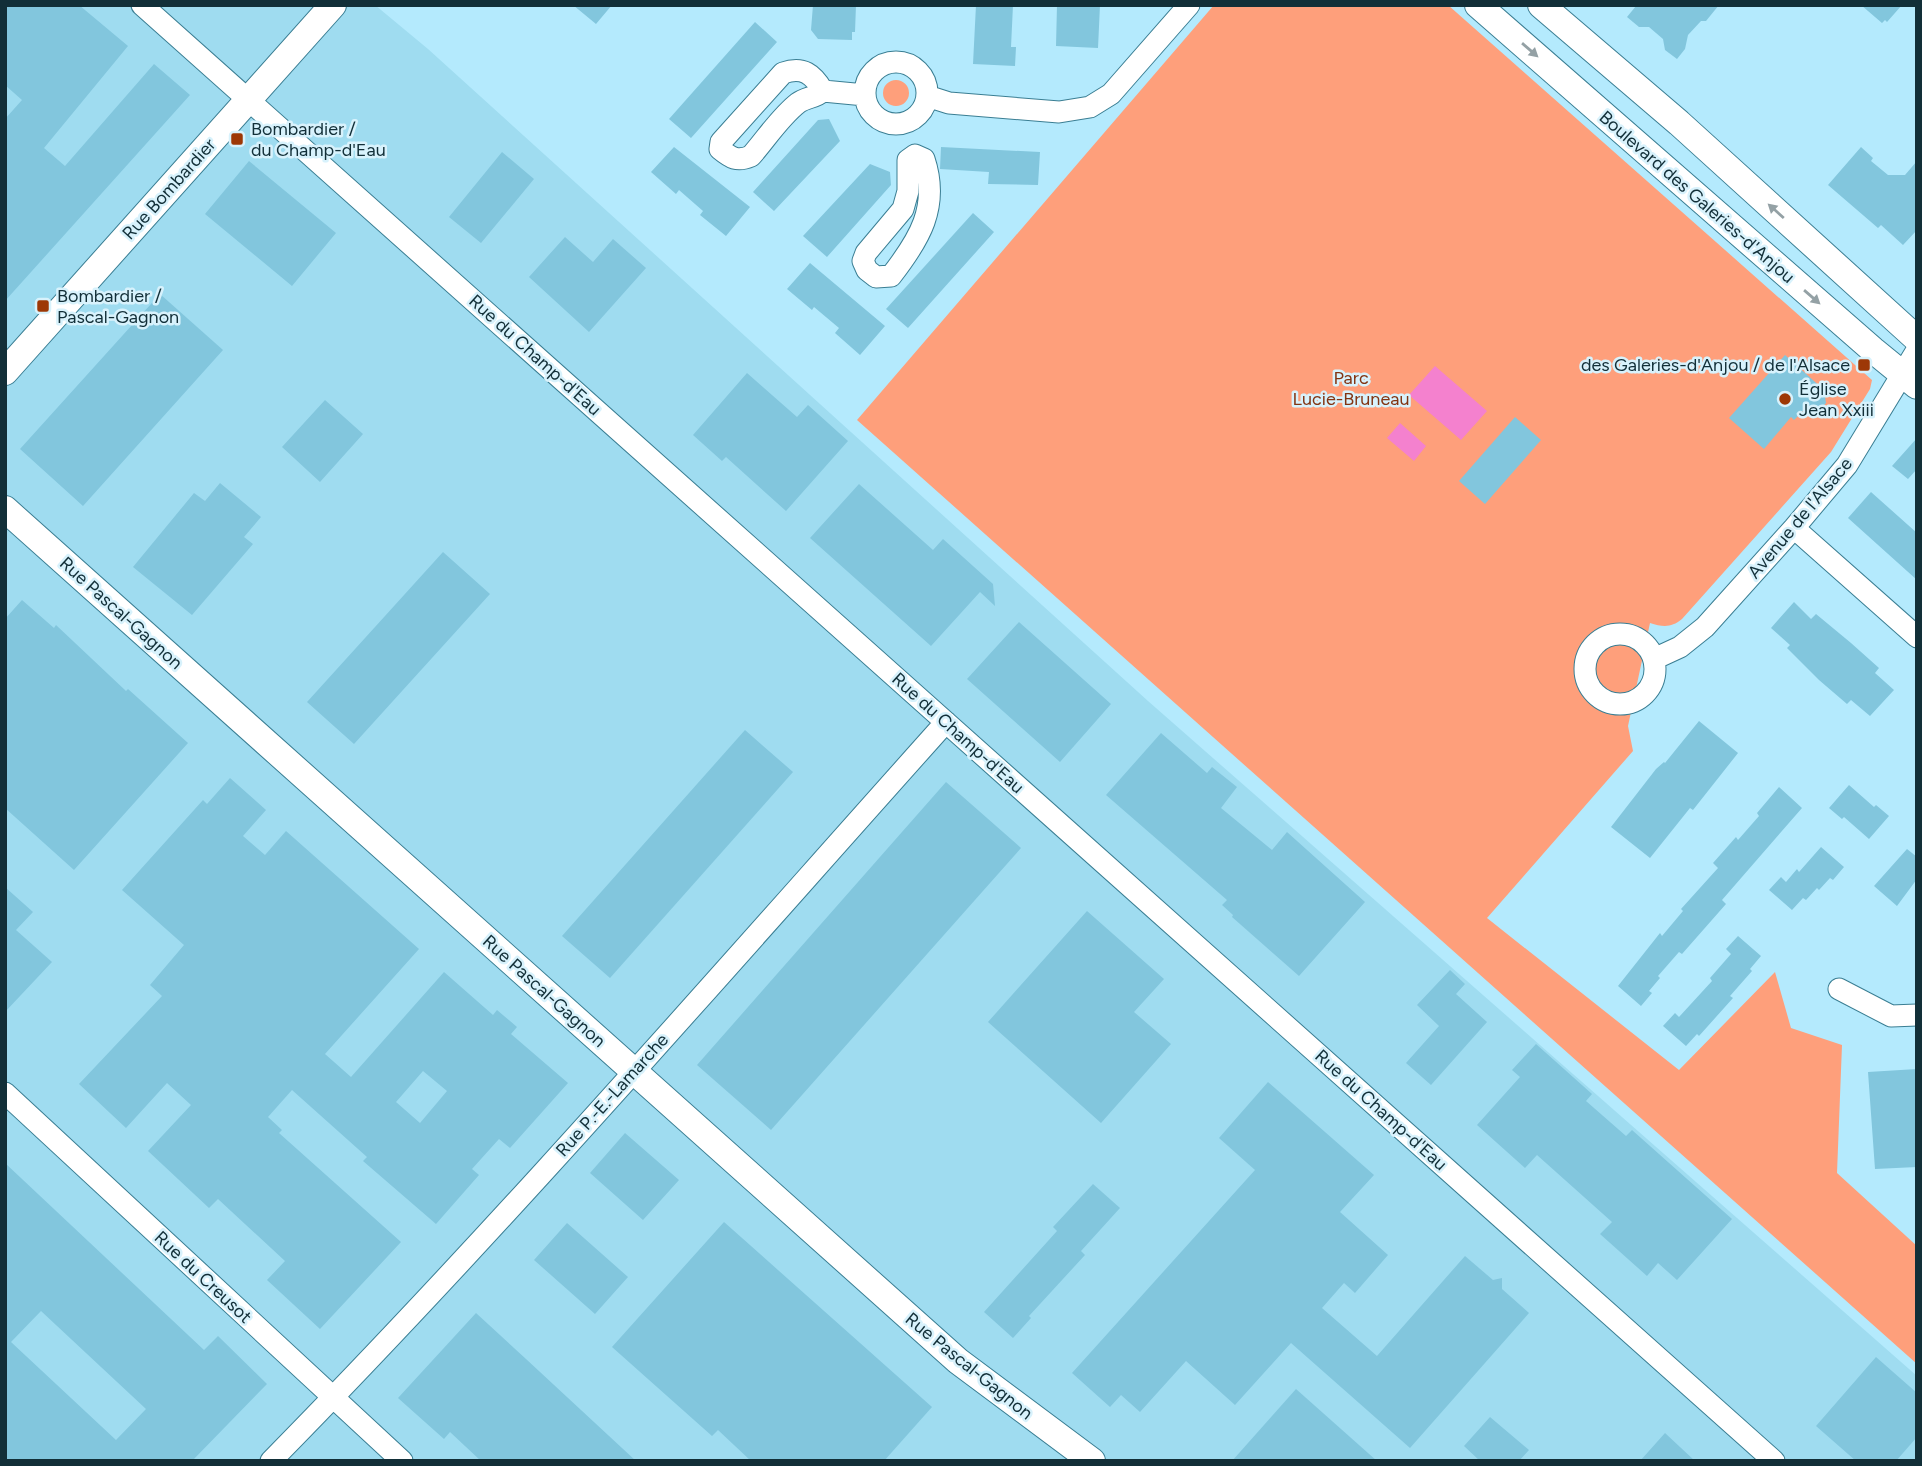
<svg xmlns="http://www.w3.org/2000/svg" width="1922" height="1466" viewBox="0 0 1922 1466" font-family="Figtree,sans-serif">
  <rect width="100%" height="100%" fill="#b4eafd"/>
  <!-- built -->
  <path fill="#9fdcf0" d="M5,5H375L428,49L1148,701L1917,1376V1461H5Z"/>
  <!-- green -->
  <path fill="#fe9f7b" d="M1214,5H1448L1872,380L1870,389L1831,452L1682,619C1671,628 1663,627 1650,623L1628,726L1633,751L1487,918L1679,1070L1775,972L1791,1028L1842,1045L1837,1173L1917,1246V1364L857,420Z
    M883 93a13 13 0 1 1 26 0a13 13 0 1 1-26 0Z"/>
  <!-- water -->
  <path fill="#f481ce" d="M1435,366L1487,411L1461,440L1409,395Z
    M1400,423L1426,446L1414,461L1387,438Z"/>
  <!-- building -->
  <path fill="#82c6dd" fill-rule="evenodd" d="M5,5H79L128,46L44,148L65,166L154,64L190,95L5,301V119L22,100L5,85Z
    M573,5H612L596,24Z
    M813,5H856L855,32H852V40L818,39L811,30Z
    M976,5H1013L1011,47H1016L1015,66L973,64Z
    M1057,5H1100L1098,48L1056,46Z
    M1719,5L1706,21H1701L1688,35L1685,49L1677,59L1665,50L1663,39L1649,27H1639L1627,17L1636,6Z
    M1861,5H1902L1887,22L1885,20L1882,23Z
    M755,22L777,42L691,138L669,119Z
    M829,119L840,141L774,211L753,192L818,120Z
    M674,147L750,207L726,236L700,215L703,211L679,190L676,194L651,172Z
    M941,147L1040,152L1038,185L988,184L989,172L940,169Z
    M1861,147L1873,158L1871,161L1888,175H1905L1917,161V230L1903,245L1881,225L1878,228L1828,185Z
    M502,152L534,179L481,243L449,217Z
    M249,161L336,233L292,286L205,214Z
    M870,164L890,172L891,185L827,257L803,236Z
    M973,213L994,232L908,328L886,309Z
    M565,237L593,262L613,239L646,268L589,332L529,277Z
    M810,263L885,326L860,355L835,333L839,328L814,307L812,310L787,289Z
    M160,294L223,350L83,506L20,449Z
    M1785,355L1824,390L1826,403L1820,410L1805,409L1794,420L1791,417L1764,449L1729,418Z
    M747,373L797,417L808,405L848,441L786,511L726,457L722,461L693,435Z
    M325,400L363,434L320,482L282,447Z
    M1515,417L1541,440L1485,504L1459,481Z
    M1917,438V469L1908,479L1892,466Z
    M220,483L261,517L244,537L253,544L192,615L133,567L194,493L205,501Z
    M859,484L933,550L943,539L993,584L995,606L980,592L931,646L810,538Z
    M1871,492L1917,533V580L1848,518Z
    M443,552L490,594L354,744L307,702Z
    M22,600L54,628L56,625L126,691L128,689L188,743L74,870L5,808V619Z
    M1794,602L1811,619L1816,614L1851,643L1879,668L1875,673L1894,690L1870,716L1851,700L1847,704L1819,680L1787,648L1790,645L1771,628Z
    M1019,622L1111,704L1060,762L967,679Z
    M1699,721L1738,753L1693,810L1690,808L1650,858L1611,827L1656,769L1664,762L1665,763Z
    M745,730L793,772L610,978L562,936Z
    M1161,733L1207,773L1212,767L1237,787L1221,808L1272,850L1287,832L1365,902L1299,976L1232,917L1233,915L1222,905L1227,900L1106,795Z
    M230,778L266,810L243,836L265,855L286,831L419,949L325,1054L351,1077L444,972L493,1015L497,1010L517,1027L511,1034L568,1083L510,1148L499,1139L472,1169L479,1175L436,1224L363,1161L367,1157L292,1090L268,1117L282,1130L279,1133L401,1242L320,1329L267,1280L285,1261L218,1199L209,1208L148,1151L191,1105L167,1083L126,1128L79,1084L162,996L150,985L184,945L122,890L203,800L207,804ZM423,1071L447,1091L420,1123L396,1102Z
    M946,782L1021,848L771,1130L697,1065Z
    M1849,785L1874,807L1876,805L1889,816L1869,839L1844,817L1842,819L1829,808Z
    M1779,787L1802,808L1722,900L1726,904L1682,954L1679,952L1658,976L1660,978L1649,991L1652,993L1641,1006L1618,986L1660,933L1662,936L1683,911L1681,909L1718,868L1713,863L1736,837L1738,840L1759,816L1757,813Z
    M1821,847L1844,867L1833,880L1830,878L1819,890L1817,888L1806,900L1803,898L1792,910L1769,890L1781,877L1786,882L1797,869L1799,872Z
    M1907,849L1917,857V879L1897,906L1874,886Z
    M5,887L33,912L16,930L52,962L5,1012Z
    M1087,911L1164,979L1134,1012L1171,1044L1101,1123L988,1022Z
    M1738,936L1761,956L1750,969L1752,971L1730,996L1733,998L1699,1036L1697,1034L1686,1046L1663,1026L1675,1013L1679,1017L1712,981L1710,978L1731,954L1726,949Z
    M1450,970L1465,984L1456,994L1487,1022L1431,1085L1406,1063L1439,1026L1417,1005Z
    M1536,1044L1592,1094L1586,1101L1626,1136L1632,1130L1732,1219L1677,1280L1658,1263L1647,1276L1600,1234L1612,1222L1537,1155L1525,1168L1477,1125L1520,1077L1512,1070Z
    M1917,1069V1167L1875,1169L1868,1072Z
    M1268,1082L1374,1175L1340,1212L1388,1255L1355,1293L1344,1283L1322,1308L1377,1356L1465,1256L1493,1280L1502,1278V1289L1529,1313L1410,1448L1291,1343L1235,1405L1186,1361L1140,1412L1121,1395L1110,1407L1072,1373L1255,1170L1219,1138Z
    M625,1133L679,1180L643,1220L590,1173Z
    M5,1163L204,1350L218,1336L267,1384L192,1461H5ZM41,1311L146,1409L116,1440L11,1342Z
    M1093,1184L1120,1208L1081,1251L1085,1255L1029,1316L1031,1318L1013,1338L984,1312L1057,1231L1053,1227Z
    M724,1222L932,1407L884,1461H751L718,1430L712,1436L612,1347Z
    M567,1223L628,1277L595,1314L534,1260Z
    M476,1313L526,1359L636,1461H481L450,1432L444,1439L398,1398Z
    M1876,1357L1917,1393V1437L1896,1461H1856L1816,1426Z
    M1296,1389L1377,1461H1232Z
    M1490,1417L1529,1450L1519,1461H1480L1464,1446Z
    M1665,1433L1695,1461H1640Z"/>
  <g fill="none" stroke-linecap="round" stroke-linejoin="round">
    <!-- minor casing -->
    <g stroke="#3a7e93" stroke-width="23">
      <path id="minor" d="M142,5L1774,1461
        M865 93a31 31 0 1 1 62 0a31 31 0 1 1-62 0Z
        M823,91C813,74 803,66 783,73L721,142L720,149C731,158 737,162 751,156C766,139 780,117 798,103C806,97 815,98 823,91L865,95
        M927,96L949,103L1059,112L1090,107L1111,94L1189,5
        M915,155L924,159C940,207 919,240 891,276L876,277L867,270L863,261L866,253L903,209L908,191V160Z
        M1794,528L1917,637
        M1585 669a35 35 0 1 1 70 0a35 35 0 1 1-70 0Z
        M1654,659L1680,647L1705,627L1794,528L1847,465L1917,350
        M1839,989L1891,1016L1917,1015
        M5,1093L402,1461
        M271,1461C505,1223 724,970 946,722"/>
    </g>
    <!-- tertiary casing -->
    <g stroke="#3a7e93" stroke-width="28">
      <path id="tertiary" d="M1478,5L1873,350L1917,386
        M1541,5L1679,123L1917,339
        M5,372L333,5
        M5,509L958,1361L1092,1461"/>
    </g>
    <!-- minor -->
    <use href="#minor" stroke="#fff" stroke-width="21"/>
    <!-- tertiary -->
    <use href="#tertiary" stroke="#fff" stroke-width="26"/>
  </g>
  <!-- one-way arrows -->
  <defs><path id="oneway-solid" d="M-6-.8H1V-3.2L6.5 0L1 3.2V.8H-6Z" transform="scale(1.75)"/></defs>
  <g fill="#94a1a5">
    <use href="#oneway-solid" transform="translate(1530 50) rotate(41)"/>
    <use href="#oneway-solid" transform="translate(1776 211) rotate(-138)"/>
    <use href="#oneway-solid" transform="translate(1812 297) rotate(41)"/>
  </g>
  <!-- markers -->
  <g fill="#9d3806" stroke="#d8f2fc" stroke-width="2.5">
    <rect x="230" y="132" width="14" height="14" rx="3.5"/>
    <rect x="36" y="299" width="14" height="14" rx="3.5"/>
    <rect x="1857" y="358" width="14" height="14" rx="3.5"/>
    <circle cx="1785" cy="399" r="7"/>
  </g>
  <g text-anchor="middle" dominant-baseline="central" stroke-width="5" stroke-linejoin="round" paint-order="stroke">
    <!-- poi labels -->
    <g font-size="18" fill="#122f38" stroke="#d8f2fc" text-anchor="start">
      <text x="251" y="129">Bombardier /<tspan x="251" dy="21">du Champ-d'Eau</tspan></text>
      <text x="57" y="296">Bombardier /<tspan x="57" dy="21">Pascal-Gagnon</tspan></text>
      <text x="1850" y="365" text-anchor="end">des Galeries-d'Anjou / de l'Alsace</text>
      <text x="1799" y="389">Église<tspan x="1799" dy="21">Jean Xxiii</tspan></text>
    </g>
    <!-- street labels -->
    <g font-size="18" fill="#122f38" stroke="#d8f2fc">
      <text transform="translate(169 189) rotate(-48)">Rue Bombardier</text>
      <text transform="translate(1697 197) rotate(41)">Boulevard des Galeries-d'Anjou</text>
      <text transform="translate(535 355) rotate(42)">Rue du Champ-d'Eau</text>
      <text transform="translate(1800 518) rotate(-50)">Avenue de l'Alsace</text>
      <text transform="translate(121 613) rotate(42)">Rue Pascal-Gagnon</text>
      <text transform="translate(958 733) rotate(42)">Rue du Champ-d'Eau</text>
      <text transform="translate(544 991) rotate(42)">Rue Pascal-Gagnon</text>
      <text transform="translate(612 1095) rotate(-48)">Rue P.-E.-Lamarche</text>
      <text transform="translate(1381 1110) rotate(42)">Rue du Champ-d'Eau</text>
      <text transform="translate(203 1277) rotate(43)">Rue du Creusot</text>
      <text transform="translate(969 1366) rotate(39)">Rue Pascal-Gagnon</text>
    </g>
    <!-- park labels -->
    <g font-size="18" fill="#823412" stroke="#d8f2fc">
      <text x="1351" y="378">Parc<tspan x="1351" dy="21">Lucie-Bruneau</tspan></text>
    </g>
  </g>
  <!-- border -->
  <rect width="1922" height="1466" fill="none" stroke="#122f38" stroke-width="14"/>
</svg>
